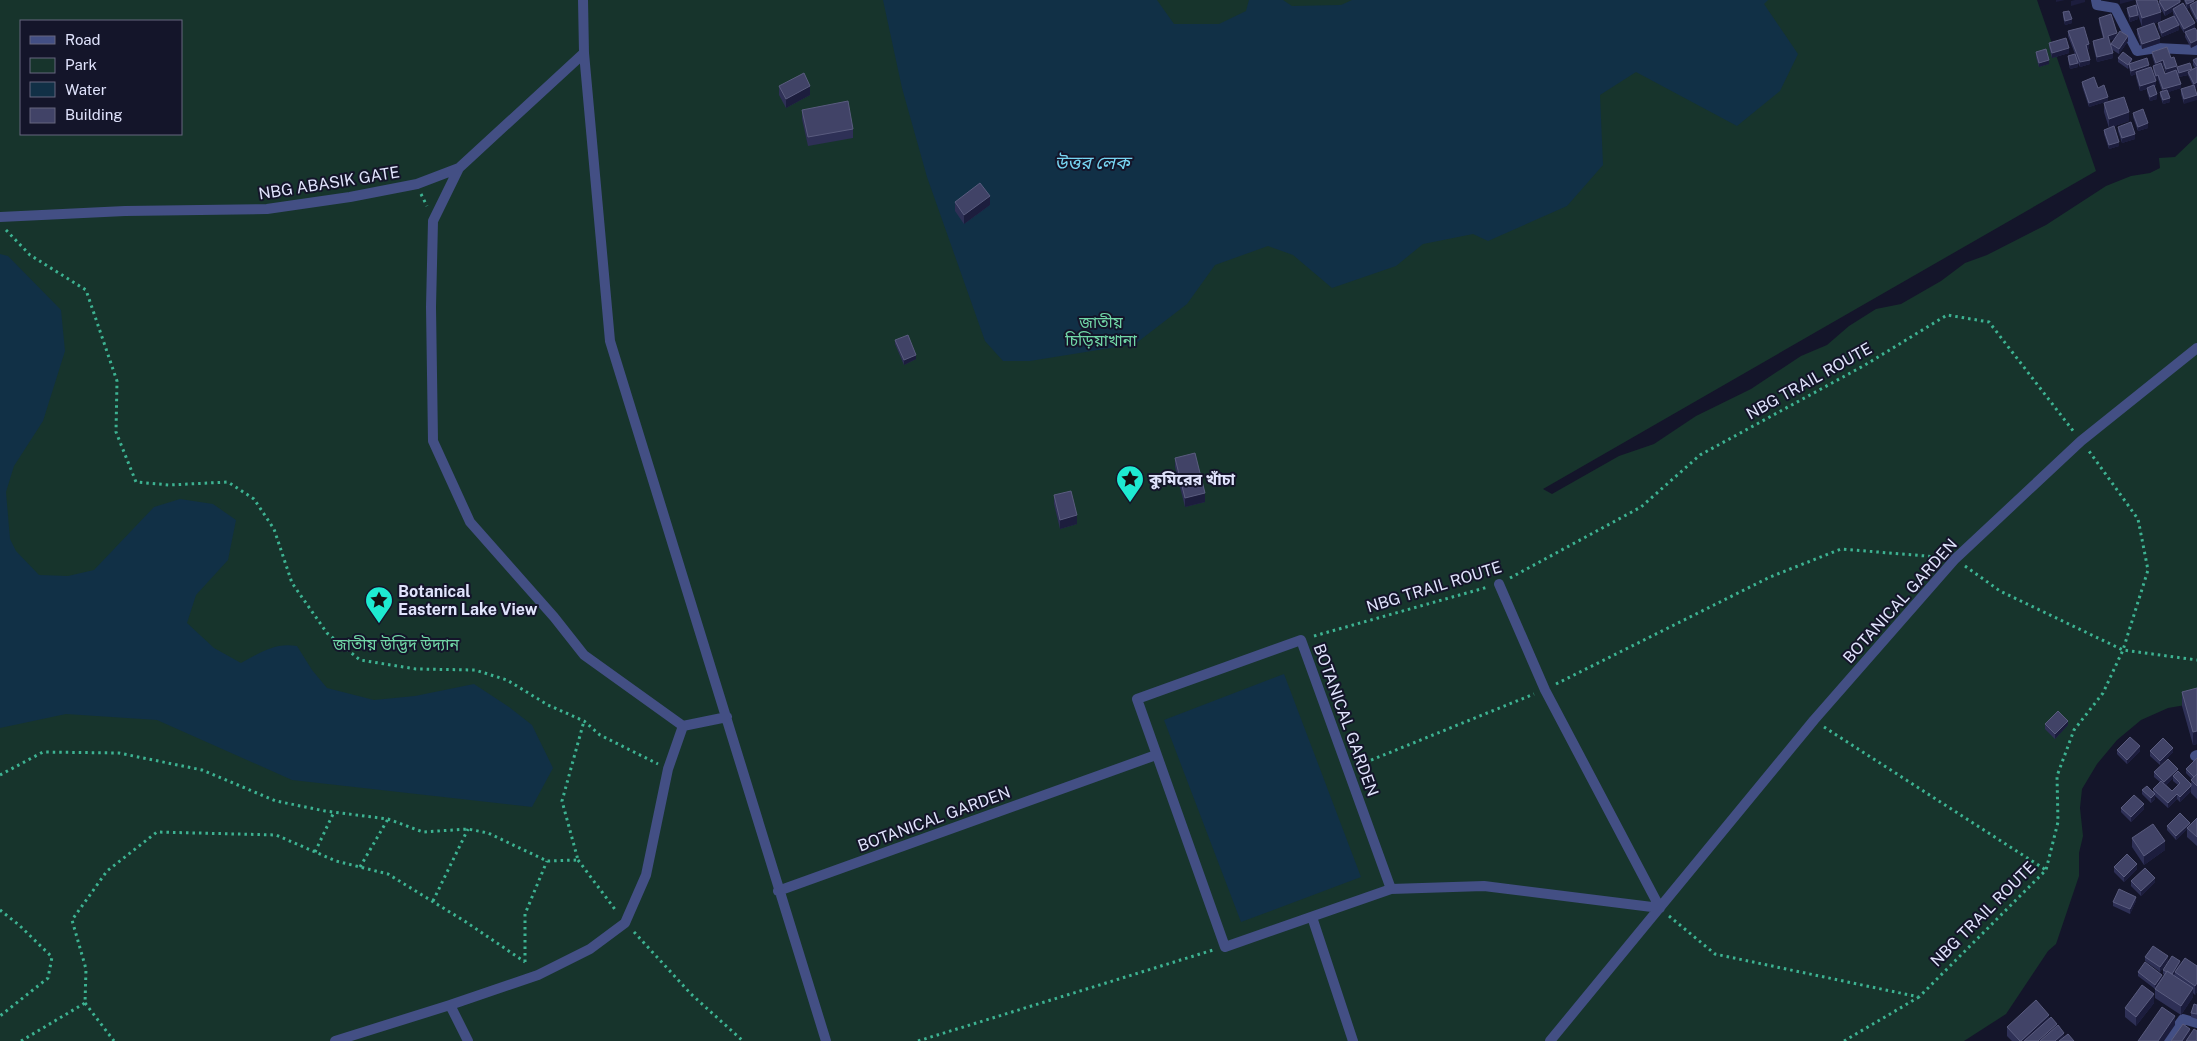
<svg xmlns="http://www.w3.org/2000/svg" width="2197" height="1041" viewBox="0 0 2197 1041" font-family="'Public Sans','Noto Sans Bengali',sans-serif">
  <rect width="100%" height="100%" fill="#14152a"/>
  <!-- green -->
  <path fill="#17342c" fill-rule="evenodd" d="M0,0H2037L2096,171L1543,489L1552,494L1619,456L1654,444L1696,416L1751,389L1801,356L1827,345L1849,326L1876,309L1901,304L1941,281L1965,263L1987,255L2046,225L2106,186L2131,176L2150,173L2160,168L2159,158L2175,157L2197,136V703L2168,708L2141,720L2117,740L2097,764L2082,789L2080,808L2083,836L2079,853V876L2056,944L2048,951L2006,1014L1964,1041H0ZM21,21H181V134H21Z"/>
  <!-- water -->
  <path fill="#113046" d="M883,0H1157L1174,24H1219L1246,11L1249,0H1283L1292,6L1341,5L1352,0H1768L1764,4L1798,54L1780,91L1737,126L1636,72L1600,95L1603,165L1567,206L1488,241L1473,234L1423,244L1396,266L1332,288L1293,255L1268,246L1215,265L1187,304L1135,344L1030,361H1003L985,341L927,177L902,88Z
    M0,254L8,256L61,310L65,351L43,421L14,466L6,492L10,539L16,551L39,575L68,576L94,570L154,507L180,499L213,504L236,520L228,560L196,595L187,623L214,648L241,663C260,653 275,642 297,646L312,670L327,688L374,700L415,696L474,684L509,707L532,725L553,768L532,807L292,780L157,720L66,714L0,728Z
    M1284,674L1361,877L1241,922L1164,720Z"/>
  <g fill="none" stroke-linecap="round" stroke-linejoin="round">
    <!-- path -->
    <path stroke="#3db392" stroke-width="3" stroke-dasharray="2.5 4" stroke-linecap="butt" d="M421,194L427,206
      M6,230L30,255L86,290L117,381L116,432L136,482L169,485L228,482L254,499L274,529L292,583L327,633L360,660L416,669L475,670L507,680L548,705L584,721L600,735L658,764
      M1965,566L2000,591L2123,650L2197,660
      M1510,578L1641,507L1700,455L1865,365L1947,315L1989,322L2074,432
      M1314,636L1488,587
      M1556,684L1770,577L1841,549L1938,557
      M1824,727L2046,870
      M1359,765L1534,694
      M0,775L43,752L119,753L202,770L276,801L325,811L388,819L423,832L468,829L488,833L547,861L578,860L562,801L584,721
      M315,852L334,812
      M578,860L617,912
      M360,867L388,819
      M433,901L468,829
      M0,910L19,925L52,957L48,978L0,1016
      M1669,916L1715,954L1919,997L2046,870L2058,822L2057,776L2074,730L2103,693L2123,650L2148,570L2138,519L2089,451
      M634,932L691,994L743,1041
      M525,962V914L547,861
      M85,1003L114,1041
      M21,1041L85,1003L86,969L72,920L107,871L157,832L276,835L336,861L388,874L466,922L525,962
      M918,1041L1213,950
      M1844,1041L1919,997"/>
    <!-- pedestrian -->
    <path stroke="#434f84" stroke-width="10" d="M583,0L584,53L610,341L826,1041
      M459,168L433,221L431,307L433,441L470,522L554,617L584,655L683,726L727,717
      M0,217L125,211L267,209L350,197L417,184L459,168L584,53
      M1499,584L1545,690L1660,908
      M1391,889L1301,640L1137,699L1225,947L1391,889L1484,886L1660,908
      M778,891L1156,755
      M1312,917L1353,1041
      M450,1005L538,975L590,949L625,923L646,875L668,769L683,726
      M335,1041L450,1005L468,1041
      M1550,1041L1814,720L1955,559L2081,441L2197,348"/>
    <!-- minor -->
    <path stroke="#434f84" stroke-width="10" d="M2096,0L2097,5L2115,8L2137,51L2157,48L2197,50
      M2195,756L2197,755
      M2167,1041L2183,1019L2197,1023"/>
  </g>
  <!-- wall -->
  <path fill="#2e3056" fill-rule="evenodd" d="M2136,0H2157L2161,21L2154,23L2160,43L2142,49L2137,34V29L2142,27L2138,15V19L2130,22L2127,12V8L2136,5Z
    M2184,0H2194V3L2197,1V23L2190,9V7L2187,9Z
    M2159,1L2180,4L2195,27L2191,30V48L2185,37V33H2184L2175,18L2179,30L2162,37L2158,28V23L2174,16L2173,13V11L2165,16L2159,5Z
    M2063,12L2072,23L2065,25L2063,17Z
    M2099,18L2117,36L2128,41L2119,54L2111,49L2113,58L2097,62L2093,45V41L2103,38L2099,23ZM2115,38L2111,44V48L2109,40Z
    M2068,31L2089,49H2087L2090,64L2080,67L2077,61L2078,67L2070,69L2068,60V56L2075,54L2068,36Z
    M2049,43L2069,53L2052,58L2049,47Z
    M2036,52L2049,64L2039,67L2036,57Z
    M2152,52L2171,58L2177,70L2181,88L2168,92L2170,102L2163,104L2160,96V92L2162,91L2158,79L2156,80L2153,70V66L2155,65L2152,56ZM2162,65H2163L2166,73L2165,74Z
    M2118,58L2132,63L2149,68L2156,86H2154L2157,99L2150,101L2147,92V89L2140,91L2136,77V74L2131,76L2129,67L2128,69L2118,62Z
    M2197,58V87L2195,88L2184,104L2181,94V89L2193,86L2188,75L2179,77L2177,71V67L2192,69L2195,68L2193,65V60Z
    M2082,82L2098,88L2108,101L2089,107L2082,86Z
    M779,86L810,95L786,108L779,95Z
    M2104,103L2129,121L2109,128L2104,112Z
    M802,110L853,129V138L808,146L802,119Z
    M2133,113L2148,128L2138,131L2133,117Z
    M2118,127L2135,139L2122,143L2118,131Z
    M2104,130L2119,146L2109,149L2104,134Z
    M955,202L990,205L964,224L955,211Z
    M895,340L916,359L904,365L895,344Z
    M1175,458L1205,502L1185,507L1175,467Z
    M1054,495L1077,524L1060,529L1054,504Z
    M2197,688V744L2193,745L2182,706V692Z
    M2045,724L2068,725L2055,739L2045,729Z
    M2117,750L2140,751L2127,764L2117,754Z
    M2150,751L2173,752L2160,765L2150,756Z
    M2197,758V799L2191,793V791L2180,802L2177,799L2168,808L2155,796V799L2151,803L2142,794V790L2153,792V789L2160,782L2154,777V772L2178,771L2191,784L2192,779L2186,773V769ZM2173,778V781L2178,785L2172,791L2166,785Z
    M2121,808L2144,809L2131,822L2121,812Z
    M2197,818V846L2187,837V829L2176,840L2167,830V826L2190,825Z
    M2132,838L2165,850L2144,865L2132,847Z
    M2114,867L2137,869L2124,882L2114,872Z
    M2131,881L2155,882L2141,896L2131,886Z
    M2136,901L2130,914L2113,906V902Z
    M2145,957L2168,961L2160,972L2145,961Z
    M2180,966H2197V992L2195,995L2193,993V997L2181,1015L2155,998V989L2138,976V972L2162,979L2165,975L2163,974V970Z
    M2154,1003L2136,1026L2125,1017V1008Z
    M2197,1005V1019L2191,1017V1013Z
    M2049,1018L2057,1026L2064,1037L2074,1041H2012L2007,1036V1027Z"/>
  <!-- shaded-wall -->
  <path fill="#1c1d3d" d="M2056,0H2065L2056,2Z
    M2075,0H2085V2L2071,6V1Z
    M2120,0H2135L2120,4Z
    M2194,1V6L2190,5V7L2187,9V4Z
    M2180,2V6L2173,9V11L2165,16V11Z
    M2161,12V21L2142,27V18Z
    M2138,15V19L2130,22V17Z
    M2072,19V23L2065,25V21Z
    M2195,23V27L2184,33V29Z
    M2179,25V30L2162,37V33Z
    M2117,33V38L2108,41V36Z
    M2128,36V41L2119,54V49Z
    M2160,38V43L2142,49V44Z
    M2197,40V45L2191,48V43Z
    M2089,44V49L2086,50V45Z
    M2069,48V53L2052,58V53Z
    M2113,53V58L2097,62V57Z
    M2132,59V64H2129V67L2128,69V65Z
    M2049,60V64L2039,67V63Z
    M2090,60V64L2080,67V62Z
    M2163,60V65L2156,67V63Z
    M2078,63V67L2070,69V65Z
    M2149,65V70L2136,72V74L2131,76V71Z
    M2177,66V70L2166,74V69Z
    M2192,69V73L2188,72V75L2179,77V73Z
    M2158,75V79L2156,80V76Z
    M2156,81V86L2140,91V86Z
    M2197,82V87L2194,88V84Z
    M2181,84V88L2163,94V89Z
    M810,86V95L786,108V99Z
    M2157,94V99L2150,101V97Z
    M2197,95V100L2184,104V99Z
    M2108,97V101L2089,107V103Z
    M2170,98V102L2163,104V100Z
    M2129,112V121L2109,128V119Z
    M2148,123V128L2138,131V127Z
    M2135,134V139L2122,143V138Z
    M2119,142V146L2109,149V145Z
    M990,196V205L964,224V215Z
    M916,355V359L904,365V360Z
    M1205,493V502L1185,507V498Z
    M1077,515V524L1060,529V520Z
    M2068,721V725L2055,739V734Z
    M2197,731V744L2193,745V732Z
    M2140,746V751L2127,764V760Z
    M2173,748V752L2160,765V761Z
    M2178,769V773L2173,776V778L2164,787V782Z
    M2191,786V791L2180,802V797Z
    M2155,794V799L2151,803V798Z
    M2177,794V799L2168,808V803Z
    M2144,804V809L2131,822V817Z
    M2190,823V827L2187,828V829L2176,840V836Z
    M2165,841V850L2144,865V856Z
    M2137,864V869L2124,882V877Z
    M2155,878V882L2141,896V891Z
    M2136,897V901L2130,914V909Z
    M2168,956V961L2160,972V967Z
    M2180,961V966L2171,979V975Z
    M2162,975V980L2155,989V985Z
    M2197,983V992L2195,995V986Z
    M2193,988V997L2181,1015V1006Z
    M2154,994V1003L2136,1026V1017Z
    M2049,1015V1024L2031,1041H2021Z
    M2175,1016V1025L2164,1041H2158Z
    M2057,1024V1033L2048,1041H2038Z
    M2190,1029V1034L2185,1041H2182Z
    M2064,1033V1041H2055Z"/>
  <!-- building -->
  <path fill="#414367" stroke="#5a5c7f" d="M2136,0H2157L2161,12L2142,18Z
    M2161,0H2180V2L2165,11L2159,1Z
    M2185,0H2194V1L2187,4Z
    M2197,1V19L2190,5Z
    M2183,3L2195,23L2184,29L2173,9Z
    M2136,5L2138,15L2130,17L2127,8Z
    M2069,11L2072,19L2065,21L2063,12Z
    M2111,14L2117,33L2108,36L2113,53L2097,57L2093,41L2104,38L2099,18Z
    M2174,16L2179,25L2162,33L2158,23Z
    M2154,23L2160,38L2142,44L2137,29Z
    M2084,27L2089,44L2086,45L2090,60L2080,62L2068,31Z
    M2195,28L2197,31V40L2191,43L2185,32Z
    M2120,31L2128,36L2119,49L2111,44Z
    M2066,38L2069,48L2052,53L2049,43Z
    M2167,47L2171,58L2174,57L2177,66L2166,69L2163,60L2156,63L2152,52Z
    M2046,49L2049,60L2039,63L2036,52Z
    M2123,52L2132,59L2128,65L2118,58Z
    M2075,54L2078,63L2070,65L2068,56Z
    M2147,58L2149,65L2131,71L2129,64Z
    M2197,58V66L2193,60Z
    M2161,63L2165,74L2176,70L2181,84L2163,89L2158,75L2156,76L2153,66Z
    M2190,63L2192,69L2179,73L2177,67Z
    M2151,67L2156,81L2140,86L2136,72Z
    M2197,67V82L2194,84L2188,72Z
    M804,73L810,86L786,99L779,86Z
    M2094,77L2098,88L2104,85L2108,97L2089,103L2082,82Z
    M2154,85L2157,94L2150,97L2147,88Z
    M2194,85L2197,95L2184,99L2181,89Z
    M2167,90L2170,98L2163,100L2160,92Z
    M2124,97L2129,112L2109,119L2104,103Z
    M848,101L853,129L808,137L802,110Z
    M2143,109L2148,123L2138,127L2133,113Z
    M2131,122L2135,134L2122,138L2118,127Z
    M2114,126L2119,142L2109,145L2104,130Z
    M980,183L990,196L964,215L955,202Z
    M908,335L916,355L904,360L895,340Z
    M1195,453L1205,493L1185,498L1175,458Z
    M1071,491L1077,515L1060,520L1054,495Z
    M2197,688V731L2193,732L2182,692Z
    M2058,711L2068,721L2055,734L2045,724Z
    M2130,737L2140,746L2127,760L2117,750Z
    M2163,738L2173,748L2160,761L2150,751Z
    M2197,758V774L2194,777L2186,769Z
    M2168,759L2178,769L2164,782L2154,772Z
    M2178,771L2191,784V786L2180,797L2177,794L2168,803L2153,789L2161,781L2172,791L2180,783L2173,776Z
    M2197,774V786L2191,780Z
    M2147,786L2155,794L2151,798L2142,790Z
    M2134,795L2144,804L2131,817L2121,808Z
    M2180,813L2190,823L2176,836L2167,826Z
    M2197,818V837L2187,828Z
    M2153,824L2165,841L2144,856L2132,838Z
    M2127,854L2137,864L2124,877L2114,867Z
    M2145,868L2155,878L2141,891L2131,881Z
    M2119,889L2136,897L2130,909L2113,902Z
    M2153,946L2168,956L2160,967L2145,957Z
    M2172,956L2180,961L2172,974L2167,971V972L2163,970Z
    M2185,958L2197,966V983L2195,986L2175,972Z
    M2145,962L2162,975L2155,985L2138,972Z
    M2167,971L2193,988L2181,1006L2155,989Z
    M2142,985L2154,994L2136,1017L2125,1008Z
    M2036,1000L2049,1015L2021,1041H2020L2007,1027Z
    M2194,1004L2197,1005V1014L2191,1013Z
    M2162,1007L2175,1016L2158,1041H2138Z
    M2051,1017L2057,1024L2038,1041H2024Z
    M2183,1024L2190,1029L2182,1041H2171Z
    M2058,1025L2064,1033L2055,1041H2040Z
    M2194,1029L2197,1031V1039L2196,1041H2186Z
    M2068,1034L2074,1041H2059Z"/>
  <!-- icons -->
  <defs>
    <g id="sight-pin" transform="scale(1.4375)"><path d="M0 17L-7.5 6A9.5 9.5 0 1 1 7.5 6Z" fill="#1eead1" stroke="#14152a"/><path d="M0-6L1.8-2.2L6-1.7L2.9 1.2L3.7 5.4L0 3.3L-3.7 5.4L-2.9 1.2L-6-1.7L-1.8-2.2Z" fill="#111"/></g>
  </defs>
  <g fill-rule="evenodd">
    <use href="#sight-pin" x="1130" y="479"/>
    <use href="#sight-pin" x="379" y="600"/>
  </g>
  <g text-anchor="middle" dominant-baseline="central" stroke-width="4" stroke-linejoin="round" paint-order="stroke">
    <!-- street labels -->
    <g font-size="16" fill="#e0e3fc" stroke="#14152a">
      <text transform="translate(329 183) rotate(-9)">NBG ABASIK GATE</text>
      <text transform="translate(1809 381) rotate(-29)">NBG TRAIL ROUTE</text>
      <text transform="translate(1434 587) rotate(-17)">NBG TRAIL ROUTE</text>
      <text transform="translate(1900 601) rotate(-48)">BOTANICAL GARDEN</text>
      <text transform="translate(1346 720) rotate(70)">BOTANICAL GARDEN</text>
      <text transform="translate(934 819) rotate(-20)">BOTANICAL GARDEN</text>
      <text transform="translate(1983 914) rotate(-45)">NBG TRAIL ROUTE</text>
    </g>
    <!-- park labels -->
    <g font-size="16" fill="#71d7a7" stroke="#14152a">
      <text x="1101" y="322">জাতীয়<tspan x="1101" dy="18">চিড়িয়াখানা</tspan></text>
      <text x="396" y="644">জাতীয় উদ্ভিদ উদ্যান</text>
    </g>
    <!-- poi labels -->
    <g font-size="16" font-weight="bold" fill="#e0e3fc" stroke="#14152a" text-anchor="start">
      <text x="1149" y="479">কুমিরের খাঁচা</text>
      <text x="398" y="591">Botanical<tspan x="398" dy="18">Eastern Lake View</tspan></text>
    </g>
    <!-- water labels -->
    <g font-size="18" font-style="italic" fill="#77d5f2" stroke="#14152a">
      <text x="1092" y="162">উত্তর লেক</text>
    </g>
  </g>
  <!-- legend -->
  <rect x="20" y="20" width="162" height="115" fill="#14152a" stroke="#66677e"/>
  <rect x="30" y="36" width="25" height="8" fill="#434f84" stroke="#66677e"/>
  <text x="65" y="45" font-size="15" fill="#e0e3fc">Road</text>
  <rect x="30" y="58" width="25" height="15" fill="#17342c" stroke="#66677e"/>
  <text x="65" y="70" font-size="15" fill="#e0e3fc">Park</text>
  <rect x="30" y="82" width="25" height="15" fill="#113046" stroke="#66677e"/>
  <text x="65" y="95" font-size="15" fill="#e0e3fc">Water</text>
  <rect x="30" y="108" width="25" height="15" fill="#414367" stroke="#66677e"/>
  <text x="65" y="120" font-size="15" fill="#e0e3fc">Building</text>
</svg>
